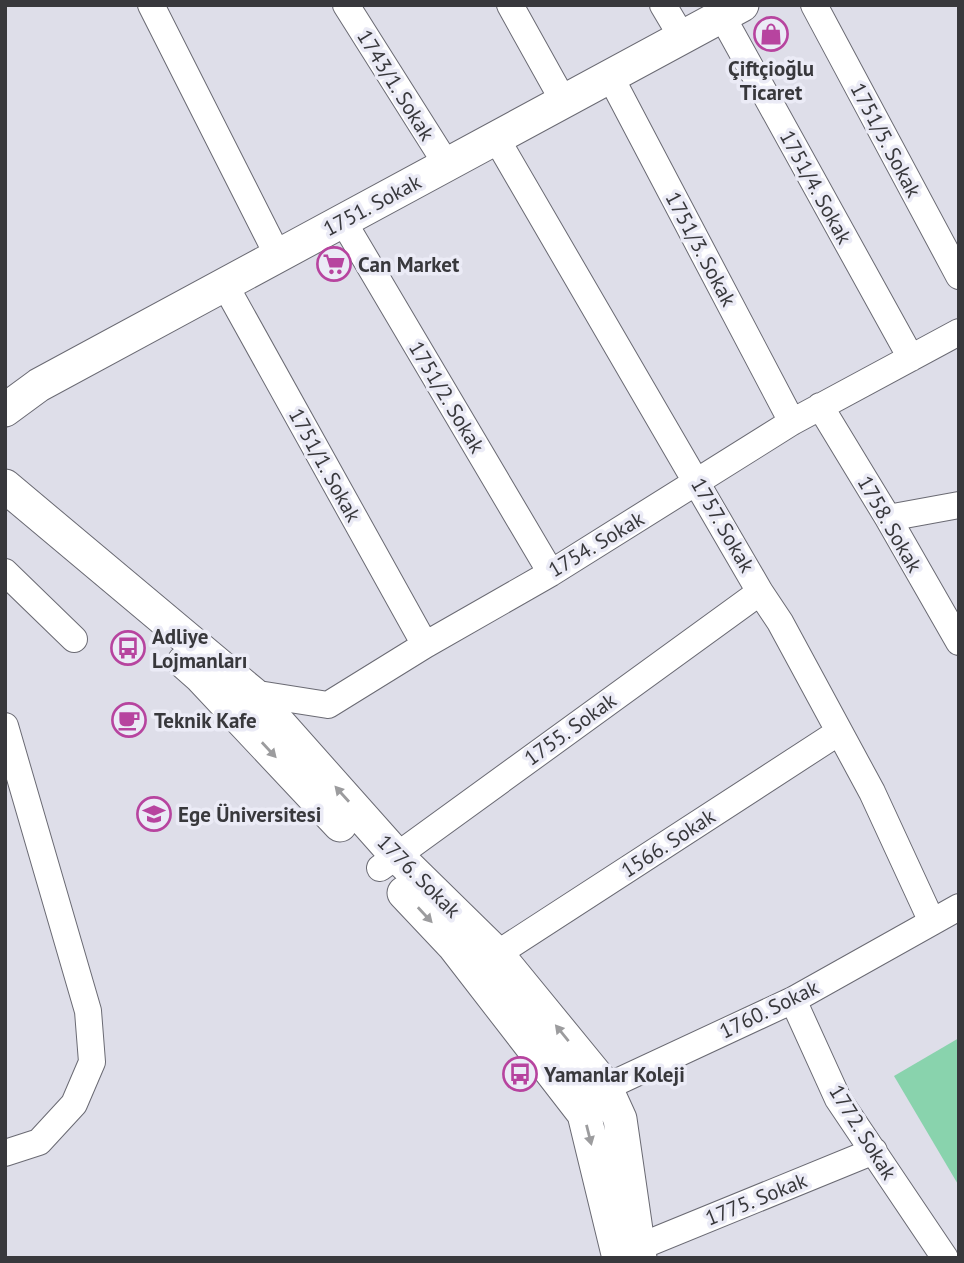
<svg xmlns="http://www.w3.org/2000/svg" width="964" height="1263" viewBox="0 0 964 1263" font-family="'PT Sans',sans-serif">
  <rect width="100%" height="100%" fill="#dedee9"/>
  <!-- pitch -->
  <path fill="#89d3ad" d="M959,1038V1186L894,1076Z"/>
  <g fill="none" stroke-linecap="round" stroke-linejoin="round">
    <!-- minor casing -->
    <g stroke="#6a6a73" stroke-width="28">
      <path id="minor" d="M151,5L278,256
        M346,5L447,165
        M510,5L564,102
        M663,5L682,37
        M814,5L959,276
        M722,16L911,358
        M610,76L792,422
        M496,138L760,592L780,622L872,792L932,922
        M343,221L551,573
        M225,285L425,645
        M820,406L888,518L959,642
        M888,518L959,505
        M5,572L74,639
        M244,695L252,693L328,705L425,645L551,573L792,422L959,332
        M5,726L88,1011L92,1062L74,1104L39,1142L5,1153
        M380,868L760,592
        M497,954L839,732
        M793,1000L838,1099L945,1258
        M589,1095L793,1000L959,907
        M639,1247L874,1151"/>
    </g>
    <!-- tertiary casing -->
    <g stroke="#6a6a73" stroke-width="35">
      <path id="tertiary" d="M5,410L39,385L742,5
        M5,486L252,693L396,855L497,954L605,1086L620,1119L640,1258
        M184,662L201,677L340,825
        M404,893L454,946L584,1114L619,1258"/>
    </g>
    <!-- minor -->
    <use href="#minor" stroke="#fff" stroke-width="26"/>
    <!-- tertiary -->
    <use href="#tertiary" stroke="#fff" stroke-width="33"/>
  </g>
  <!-- one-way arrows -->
  <defs><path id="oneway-solid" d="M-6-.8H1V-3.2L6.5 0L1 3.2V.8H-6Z" transform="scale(1.75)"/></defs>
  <g fill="#9c9c9e">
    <use href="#oneway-solid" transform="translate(269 750) rotate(47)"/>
    <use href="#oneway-solid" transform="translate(342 794) rotate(-132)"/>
    <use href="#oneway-solid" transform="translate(425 915) rotate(47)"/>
    <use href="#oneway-solid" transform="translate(562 1033) rotate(-129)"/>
    <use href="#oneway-solid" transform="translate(589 1135) rotate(76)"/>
  </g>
  <!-- icons -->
  <defs>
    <g id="shop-ring" transform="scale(1.75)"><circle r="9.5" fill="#ebebf6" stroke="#b7449f" stroke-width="1.5"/><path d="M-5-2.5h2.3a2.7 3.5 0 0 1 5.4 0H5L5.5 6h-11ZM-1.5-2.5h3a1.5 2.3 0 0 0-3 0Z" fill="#b7449f"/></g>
    <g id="supermarket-ring" transform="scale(1.75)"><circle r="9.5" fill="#ebebf6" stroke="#b7449f" stroke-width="1.5"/><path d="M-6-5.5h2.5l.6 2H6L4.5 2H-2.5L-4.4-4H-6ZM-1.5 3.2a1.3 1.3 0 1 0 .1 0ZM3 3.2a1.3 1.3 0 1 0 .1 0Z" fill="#b7449f"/></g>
    <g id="bus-ring" transform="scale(1.75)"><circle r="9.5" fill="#ebebf6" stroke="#b7449f" stroke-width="1.5"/><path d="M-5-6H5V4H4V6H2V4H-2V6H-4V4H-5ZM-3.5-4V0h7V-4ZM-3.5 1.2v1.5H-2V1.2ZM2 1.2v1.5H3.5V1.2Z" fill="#b7449f"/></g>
    <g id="cafe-ring" transform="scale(1.75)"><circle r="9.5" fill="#ebebf6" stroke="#b7449f" stroke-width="1.5"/><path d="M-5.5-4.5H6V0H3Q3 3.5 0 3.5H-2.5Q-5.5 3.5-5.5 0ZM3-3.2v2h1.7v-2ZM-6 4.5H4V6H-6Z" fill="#b7449f"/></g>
    <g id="university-ring" transform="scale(1.75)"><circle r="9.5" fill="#ebebf6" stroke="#b7449f" stroke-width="1.5"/><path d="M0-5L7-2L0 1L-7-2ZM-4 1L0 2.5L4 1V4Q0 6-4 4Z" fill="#b7449f"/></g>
  </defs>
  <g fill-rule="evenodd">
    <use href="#shop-ring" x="771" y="34"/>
    <use href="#supermarket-ring" x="334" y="264"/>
    <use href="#bus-ring" x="128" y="648"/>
    <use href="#cafe-ring" x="129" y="720"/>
    <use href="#university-ring" x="154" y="814"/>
    <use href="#bus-ring" x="520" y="1074"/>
  </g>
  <g text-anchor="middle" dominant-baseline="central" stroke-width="7" stroke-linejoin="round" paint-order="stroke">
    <!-- poi labels -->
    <g font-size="21" font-weight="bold" fill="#38383c" stroke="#ebebf6" text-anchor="start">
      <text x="771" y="68" text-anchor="middle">Çiftçioğlu<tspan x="771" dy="24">Ticaret</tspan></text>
      <text x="358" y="264">Can Market</text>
      <text x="152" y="636">Adliye<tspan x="152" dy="24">Lojmanları</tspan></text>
      <text x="154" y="720">Teknik Kafe</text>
      <text x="178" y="814">Ege Üniversitesi</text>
      <text x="544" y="1074">Yamanlar Koleji</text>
    </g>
    <!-- street labels -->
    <g font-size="21" fill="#38383c" stroke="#ebebf6">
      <text transform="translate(396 85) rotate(58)">1743/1. Sokak</text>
      <text transform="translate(886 140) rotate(62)">1751/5. Sokak</text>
      <text transform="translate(816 187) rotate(61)">1751/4. Sokak</text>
      <text transform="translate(372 205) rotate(-28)">1751. Sokak</text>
      <text transform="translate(701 249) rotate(62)">1751/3. Sokak</text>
      <text transform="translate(447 397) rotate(59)">1751/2. Sokak</text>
      <text transform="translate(325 465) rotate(61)">1751/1. Sokak</text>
      <text transform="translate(890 524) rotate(60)">1758. Sokak</text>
      <text transform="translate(723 525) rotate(60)">1757. Sokak</text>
      <text transform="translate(596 544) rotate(-31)">1754. Sokak</text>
      <text transform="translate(570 729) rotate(-36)">1755. Sokak</text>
      <text transform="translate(668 843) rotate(-33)">1566. Sokak</text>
      <text transform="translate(419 876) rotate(45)">1776. Sokak</text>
      <text transform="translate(769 1009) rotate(-26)">1760. Sokak</text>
      <text transform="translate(863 1132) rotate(58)">1772. Sokak</text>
      <text transform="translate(756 1199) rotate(-22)">1775. Sokak</text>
    </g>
  </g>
  <!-- border -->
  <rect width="964" height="1263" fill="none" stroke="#38383c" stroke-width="14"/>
</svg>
